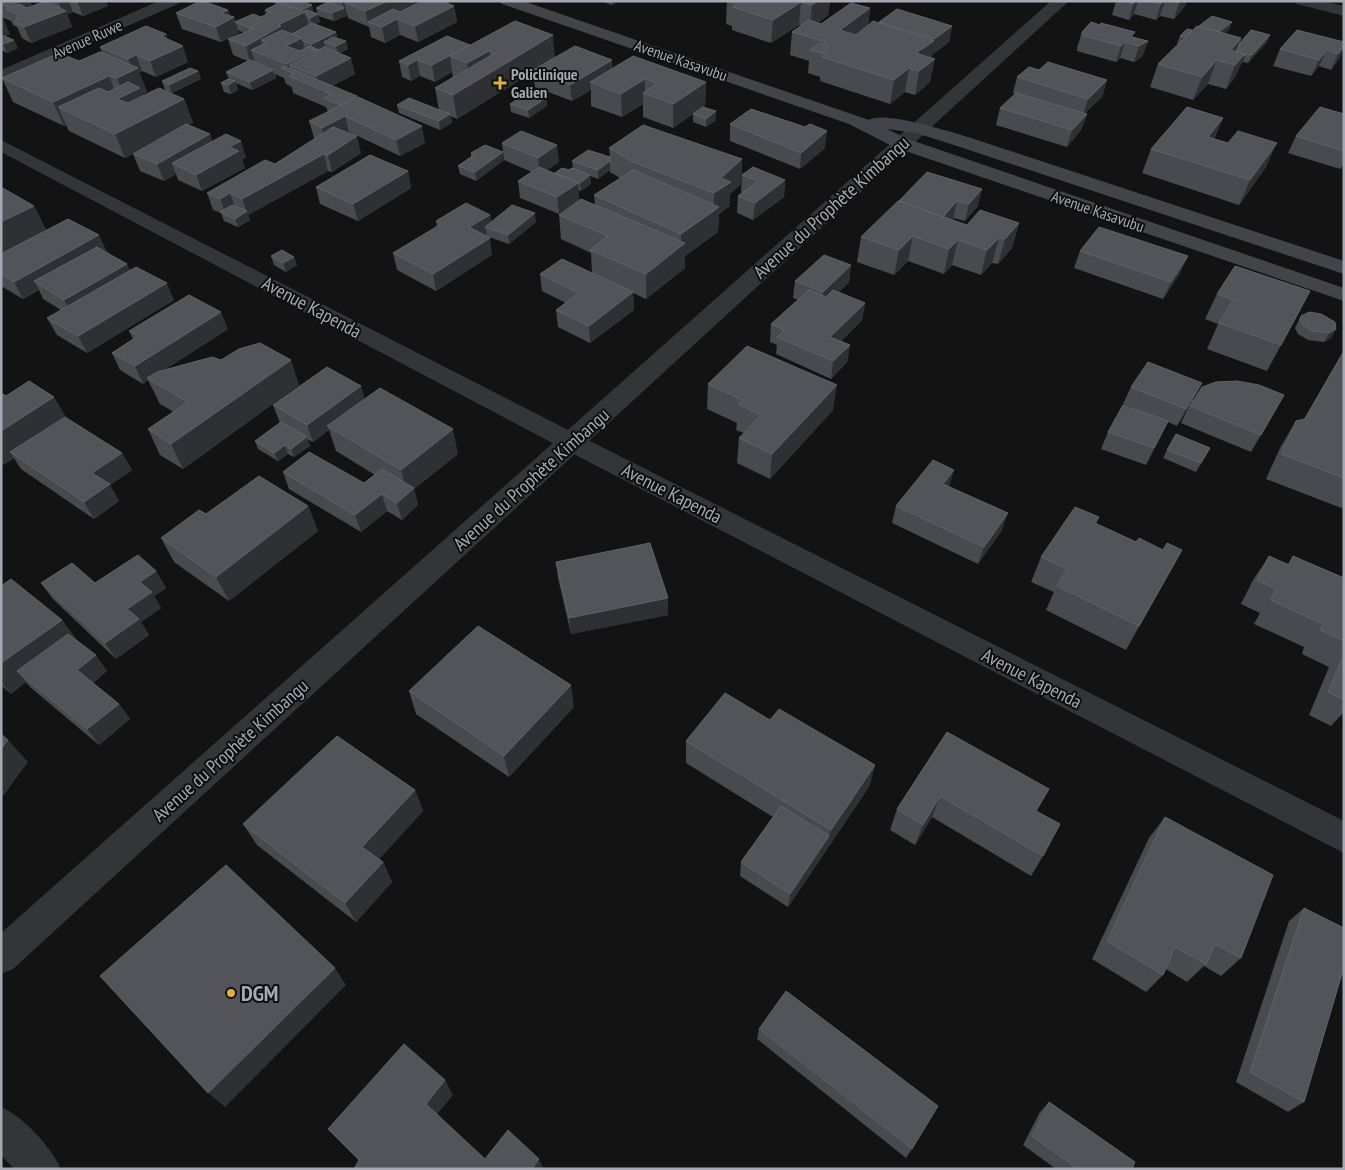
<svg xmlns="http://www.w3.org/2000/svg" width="1345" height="1170" viewBox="0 0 1345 1170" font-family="'PT Sans Narrow',sans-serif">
  <rect width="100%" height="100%" fill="#131314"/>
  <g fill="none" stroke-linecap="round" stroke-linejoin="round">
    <!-- minor -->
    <path fill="#343539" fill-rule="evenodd" d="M1,140L580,436L1344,821V853L562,448L1,152Z
      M1,1107C23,1116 51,1147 61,1169H14L1,1155Z"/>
    <!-- tertiary -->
    <path fill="#343539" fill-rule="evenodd" d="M159,1H181L178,4L1,81V70Z
      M1051,1H1069L13,969L1,974V933Z
      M1294,1H1323L1344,6V16L1297,4Z"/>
    <!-- secondary -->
    <path fill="#424449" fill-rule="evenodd" d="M499,1H523L869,120C883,110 952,132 971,138L1344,261V274L957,146L916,133L887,129L908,139L1344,288V301L894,147L849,124L502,4Z"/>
  </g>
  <!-- wall -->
  <path fill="#494a4f" d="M1,1L32,6L49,3L48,1H106L108,6L83,16L73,12L67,14L72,27L31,43L22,38L17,27L13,25L11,21L1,17Z
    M269,1H302L314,13L318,14L320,22L315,24L336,32L337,38L346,41L348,49L340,53L355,74L332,86L357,97L425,143L400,156L349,132L348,133L361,153L332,172L328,171L248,215L250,220L238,227L224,221L221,213L213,210L207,193L275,164L315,139L314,138L309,121L328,112L326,107L293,93L292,87L286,84L284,78L275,74L276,78L252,90L236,83L238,90L231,94L224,92L221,83L229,79L226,72L248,61L233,55L228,39L244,33L238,30L239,33L221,42L182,29L176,13L228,10L230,16L234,17L236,22L261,17L266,15L265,10L276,4L275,2L274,3Z
    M325,1H414L415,5L454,6L457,22L418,42L400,35L385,43L371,37L369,27L348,18L347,14L345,15L346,16L334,21L318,16L316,8L326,3Z
    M601,1H618L612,5Z
    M727,1H830L828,15L818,23L821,24L870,8L868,25L879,23V22L952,26L949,42L932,55L930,82L915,95L905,92L890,104L820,81V77L808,73L809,61L790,55L792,32L802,26L799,25L771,43L732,30V26L726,24Z
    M1116,1H1187L1185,6L1174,19L1160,16L1156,20L1134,14L1129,20L1112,15Z
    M1,18L10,34L5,36L18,48L7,53L1,50Z
    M1192,30H1229L1224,33L1241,38L1240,43L1270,35L1266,43L1248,63L1243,62L1241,64L1235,77L1226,89L1208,84L1193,100L1150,87L1158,64L1178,44H1177L1180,36Z
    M1082,32L1134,37L1148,41L1142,57L1134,62L1120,58L1116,62L1077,51V48Z
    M166,34L167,39L188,62L156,77L142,71L139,72L147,92L143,94V96L184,99L193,123L188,125L212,141L246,157L242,160L245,168L202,191L178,180L176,174L164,181L140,171L133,154L139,150L125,158L69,131L66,125L64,126L13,102L2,78L79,61L102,53L100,47Z
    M1344,42L1339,59L1331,70L1319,66L1311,76L1273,66L1280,49Z
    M470,45L555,58L613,68L706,82L705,106L703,107L716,120L706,127L693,122V114L696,112L673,128L643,117V104L622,117L591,106V90L572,101L535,87L533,72L457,119L451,116L452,123L440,130L399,113L397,105L439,110L435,88L453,77L452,72L435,82L420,76L411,81L402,77L399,61Z
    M1039,70L1107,80L1102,97L1085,113L1087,114L1081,130L1067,147L996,125L1000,108L1015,94L1013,93L1017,77Z
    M198,71L201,79L172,93L165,90L162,81Z
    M546,98L547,106L529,118L511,112L510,104Z
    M1344,114V164L1340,169L1288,153L1296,136Z
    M1223,118L1214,139L1266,167L1239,205L1142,173L1151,149Z
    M730,124L805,127L825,148L800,169L730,141Z
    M502,143L559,162L546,170L555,174L573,168L572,161L610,157L609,148L742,159L741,184L730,194V206L719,214L718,232L685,256V268L646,299L633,293L634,310L590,343L558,327L556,310L566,303L542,291L540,274L592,273L591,253L561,239L559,215L595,205L594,195L620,178L610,172V170L598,179L590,176L591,184L581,191L578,190L579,200L559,214L520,198L518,181L532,172L504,160Z
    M471,153L504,160L476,181L460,174L458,166L471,157Z
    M408,171L411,188L358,221L320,204L316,187Z
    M927,172L978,206L965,221L953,218L952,220L967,225L1019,223L1012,248L998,264L992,263L981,275L952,265L944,274L908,261L894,275L857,262L861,237L899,201Z
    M742,175L785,180L784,197L753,220L737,213L738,196L742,192H741Z
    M34,206L46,230L107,252L130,270L174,300L87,353L57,335L47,318L61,310L43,299L39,290L23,299L1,286V254Z
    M490,215L491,222H536L509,244L486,236L492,255L436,291L397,270L393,253L437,227L436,221Z
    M1080,251L1180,273L1163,299L1074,268Z
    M271,256L294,257L297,265L286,272L274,265Z
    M851,265L849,282L839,292L865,303L862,320L841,341L850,345L847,362L831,379L776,354L777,345L770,342L771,324L798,300L793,298L795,281Z
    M1310,291L1267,371L1207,349L1218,324L1205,319L1217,294Z
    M1301,316L1336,329L1331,338L1324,342L1308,340L1298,334L1295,328Z
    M228,329L164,370L299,385L183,469L160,455L148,429L174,412L160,404L148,380L143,384L120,370L112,353L133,339L129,331Z
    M1344,350V509L1266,479L1281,446L1296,421L1304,419Z
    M708,384L833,410L770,479L737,463L739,438L744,433L736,430L737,423L707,409Z
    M1131,387L1193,400L1284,395L1251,452L1181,423L1189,406L1177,426L1168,422L1146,465L1101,449L1108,432L1140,411L1123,404Z
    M6,396L66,418L122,453L132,470L110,485L119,501L94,519L21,469L14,458L1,466Z
    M365,399L458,454L414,489L418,505L402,520L387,511L361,532L289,489L283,472L364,483L375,475L336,451L329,430L313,442L307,439L310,446L294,457L288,454L278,461L258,449L255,441L280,423L273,405Z
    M1210,448L1196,472L1163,458L1167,450Z
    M308,506L318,531L229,601L174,562L161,538L206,514Z
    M896,506L1002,530L978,564L892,523Z
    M1099,517L1096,524L1136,542L1163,550H1182L1126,650L1046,610L1054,592L1031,582L1041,557Z
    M1269,556L1288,564L1293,556L1344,578V712L1331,726L1309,715L1329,667L1302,654L1304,647L1254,624L1260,613L1241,604L1253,580Z
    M556,562L668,615L571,634L558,578Z
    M156,571L166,588L154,596L161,608L141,622L149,635L116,659L53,599L41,583H95Z
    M1,586L62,620L76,639L107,671L93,683L119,704L130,719L99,745L30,687L26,682L11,694L1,685Z
    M409,691L574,707L509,777L416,714Z
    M947,732L1037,811L1043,856L1031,876L932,817L915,845L890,830L897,809Z
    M686,741L875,765L869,787L788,907L740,876L741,862L773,817L686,763Z
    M415,790L423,811L379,859L383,862L392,882L356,922L257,845L243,824Z
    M1165,817L1241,958L1221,976L1204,966L1187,982L1166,969L1163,975L1146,992L1092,959L1149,838Z
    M1304,908V1102L1288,1112L1236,1082L1289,921Z
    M759,1029L912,1149L906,1158L757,1039Z
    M1049,1102L1132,1169H1056L1023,1145L1040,1112Z"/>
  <!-- shaded-wall -->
  <path fill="#2f3033" d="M14,1H30L36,14L18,15L10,11L8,7Z
    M58,1H69L73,12L67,14L72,27L31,43L24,27L63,12Z
    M77,1H106L108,6L83,16Z
    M342,1H373L344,2L347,14L345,15L346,16L334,21L332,13L344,8Z
    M388,1H414L415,6L375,24L368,22L365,11Z
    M612,1H618L612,5Z
    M818,1H830L828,15L810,28L812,5Z
    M1136,1H1138L1134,14L1129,20L1133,4Z
    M1164,1H1165L1160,16L1156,20L1161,4Z
    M1181,1H1187L1185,6L1174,19L1179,3Z
    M801,2L799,25L771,43L773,20Z
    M312,5L314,13L307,17L309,27L267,42L261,40L265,54L251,50L254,60L250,62L246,46L300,11Z
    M454,6L457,22L418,42L415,26Z
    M870,8L867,31L838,53L840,30Z
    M228,10L231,19L234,17L239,33L221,42L216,27L221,13Z
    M318,14L320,22L312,26L310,18Z
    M3,18L10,34L3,37L1,40V19Z
    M397,19L400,35L385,43L382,27Z
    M1232,22L1229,30L1216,40L1219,32Z
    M952,26L949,42L932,55L930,62L935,59L930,82L915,95L919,71L916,53L934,41V39Z
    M336,32L338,40L324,42L325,46L289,65L291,72L288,71L287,64L313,51L312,44Z
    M166,34L171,50L161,36Z
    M553,35L555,58L533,70V72L457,119L453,95L470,84L467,63L450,56L452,72L435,82L432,65L470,45L489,51L492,72Z
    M1270,35L1266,43L1248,63L1252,55Z
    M302,38L306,53L290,62L286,46Z
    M1241,38L1233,58L1231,50Z
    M14,40L18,48L7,53L3,44Z
    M346,41L348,49L338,54L336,46Z
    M1148,41L1142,57L1134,62L1139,46Z
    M1125,42L1120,58L1116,62L1121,46Z
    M183,46L188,62L156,77L150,61Z
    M1344,46V48L1339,59L1331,70L1338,54Z
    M1327,50L1319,66L1311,76L1319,60Z
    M1245,54H1246L1243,62L1241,64L1235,77L1226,89L1235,65Z
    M136,55L142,71L139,72L147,92L143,94L150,112L58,107L66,125L64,126L53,102L109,76L118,98L124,96L117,78L133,71L128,59Z
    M351,58L355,74L322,91L320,90L316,76Z
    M417,60L420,76L411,81L408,65Z
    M612,60L613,76L590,82L591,90L572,101L570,85Z
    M1217,60L1208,84L1193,100L1202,77Z
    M909,68L905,92L890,104L894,80Z
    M273,70L276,78L252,90L250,82Z
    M198,71L201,79L172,93L169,85Z
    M645,79V94L643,93V104L622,117L621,94Z
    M1107,80L1102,97L1083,115L1088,99Z
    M235,81L238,90L231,94L228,85Z
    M706,82L705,106L673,128V104Z
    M357,96L360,112L345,116L349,132L326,144L322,128L343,117L340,105Z
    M546,98L547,106L529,118L528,110Z
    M184,99L193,123L125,158L115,134Z
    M716,111V120L706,127V119Z
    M450,114L452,123L440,130L439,121Z
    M1087,114L1081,130L1067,147L1072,130Z
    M1223,118L1213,142L1208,137Z
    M422,126L425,143L400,156L396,140Z
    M827,131L825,148L800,169L801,153Z
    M210,134L216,151L172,163L176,174L164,181L157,164Z
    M357,136L361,153L332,172L328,155Z
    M241,141L246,157L242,160L245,168L202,191L196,175L229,147Z
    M1277,143L1266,167L1239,205L1250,180Z
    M557,145L559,162L540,175L538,158Z
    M503,152L504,160L476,181L475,172Z
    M324,154L328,171L248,215L250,220L238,227L235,219L247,212L242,199Z
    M742,159L741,184L730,194V206L719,214L718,232L685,256V268L646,299V274L681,246V234L714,211V193L721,178Z
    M610,161V170L598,179V170Z
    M408,171L411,188L358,221L353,204Z
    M590,175L591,184L581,191L580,183Z
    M785,180L784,197L753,220L755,203Z
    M578,183L579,200L559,214L557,197Z
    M982,189L978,206L965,221L969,204Z
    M230,193L236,210L226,215L220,199Z
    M957,201L953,218L939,234L943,217Z
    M34,206L46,231L1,254V222Z
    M535,213L536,222L509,244L508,235Z
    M490,215L492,229L485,227L487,235L472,244L469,227Z
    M1019,223L1012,248L998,264L1005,239Z
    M99,235L107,252L34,281L39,290L23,299L14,282Z
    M913,236L908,261L894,275L899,250Z
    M490,238L492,255L436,291L433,274Z
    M999,238L992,263L981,275L987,250Z
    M958,240L952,265L944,274L949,249Z
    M1188,256L1180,273L1163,299L1171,282Z
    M294,257L297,265L286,272L283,263Z
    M127,264L135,281L73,317L64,300Z
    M851,265L849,282L821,310L823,292Z
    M167,283L174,300L87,353L78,336Z
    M633,292L634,310L590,343L589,326Z
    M865,303L862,320L828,354L830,337Z
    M221,312L228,329L149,380L147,378L148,380L143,384L135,366Z
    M1336,329L1331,338L1324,342L1329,333Z
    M850,345L847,362L831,379L833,361Z
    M291,360L299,385L183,469L171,444Z
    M1202,383L1193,400L1177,426L1186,409Z
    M837,385L833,410L770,479L772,454Z
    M361,386L366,403L327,426L329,430L313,442L307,425Z
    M54,397L69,422L10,452L14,458L1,466V431Z
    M1168,421L1160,438L1146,465L1154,448Z
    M453,429L458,454L414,489L418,505L402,520L397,503L407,494L401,470Z
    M307,437L310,446L294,457L291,449Z
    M285,445L288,454L278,461L274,453Z
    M122,453L132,470L110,485L119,501L94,519L84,502L92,473Z
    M954,470L949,487L943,484Z
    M382,494L387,511L361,532L355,515Z
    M308,506L318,531L229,601L216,577Z
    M1008,513L1002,530L978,564L984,547Z
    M156,571L166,588L154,596L161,608L141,622L149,635L116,659L105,643L127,609L140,582Z
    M668,598V615L571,634L569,618Z
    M62,620L79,644L17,671L26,682L11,694L1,682V663Z
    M96,655L107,671L89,686L77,670Z
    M571,685L574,707L509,777L504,756Z
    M119,704L130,719L99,745L87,729Z
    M8,740L28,762L1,799V749Z
    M875,765L869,787L788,907L790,894L829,836L831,830Z
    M415,790L423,811L372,867L362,847Z
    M940,796L932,817L915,845L923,825Z
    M383,862L392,882L356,922L345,903Z
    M335,968L346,985L225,1107L208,1093Z
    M445,1080L453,1095L435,1117L426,1104Z
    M539,1159L544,1169H532Z"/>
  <!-- building -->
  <path fill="#535459" stroke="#606267" d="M1,1H21L8,7L1,4Z
    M45,1L66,11L24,27L15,23L18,15L6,9L19,4L27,8Z
    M200,1H203L228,10L221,13L234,17L216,27L176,13Z
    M276,1H302L312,5L302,10L275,2Z
    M346,1H388L365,11L344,2Z
    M422,1H442L454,6L415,26L397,19L382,27L368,22L393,9L400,12Z
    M728,1H818L812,5L801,2L773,20L733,7L737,4Z
    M1123,1H1136L1133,4Z
    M1149,1H1164L1161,4Z
    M1171,1H1181L1179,3Z
    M328,2L344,8L332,13L316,8Z
    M279,3L305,12L278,25L281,26L246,46L228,39L254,29L249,28L263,21L257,19L271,12L265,10Z
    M851,3L870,8L840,30L856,35L873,21L934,41L916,53L935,59L919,71L909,68L894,80L822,57L826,54L810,50L819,43L823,44L826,42L792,32L809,20L821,24Z
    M897,9L952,26L934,39L879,22Z
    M307,10L318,14L310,18L307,17L305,12L304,11Z
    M253,14L261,17L257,19L258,24L250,28L235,22Z
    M1212,16L1232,22L1219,32L1199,26Z
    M515,21L553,35L453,95L435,88L495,53L489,51L467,63L450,56Z
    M1091,22L1100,25L1101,23L1135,32L1131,37L1148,41L1139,46L1125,42L1121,46L1082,35V32Z
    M312,23L336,32L312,44L303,41L302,38L292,34Z
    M146,26L166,34L161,36L183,46L150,61L136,55L128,59L100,47Z
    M1197,26L1241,38L1231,50L1245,54L1235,65L1217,60L1202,77L1158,64Z
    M1187,29L1192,30L1185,37L1180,36Z
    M282,30L302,38L286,46L300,51L308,47L315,50L287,64L251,50L267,42L261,40Z
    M1251,30L1270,35L1252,55L1246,54L1244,56L1245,54L1238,52L1239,51L1237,50L1240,43Z
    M1297,30L1344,42V46L1338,54L1327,50L1319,60L1280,49Z
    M4,36L14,40L3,44H1V37Z
    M447,36L470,45L432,65L417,60L408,65L399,61Z
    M333,37L346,41L336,46L324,42Z
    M310,46L319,50L315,52V50L308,47L301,51Z
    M575,46L612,60L570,85L533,70Z
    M324,47L351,58L316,76L289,65Z
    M100,52L138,68L117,78L109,76L53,102L2,78L59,53L79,61Z
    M633,56L706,82L673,104L643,93L657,83L645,79L621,94L590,82Z
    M250,60L273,70L250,82L226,72Z
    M1048,62L1107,80L1088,99L1017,77L1029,67L1039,70Z
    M284,66L357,96L340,105L324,98L331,94L289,76L295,74L281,68Z
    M190,68L198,71L169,85L162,81Z
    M228,79L235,81L228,85L221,83Z
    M128,82L140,88L117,99L128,103L159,88L184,99L115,134L58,107L99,88L108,92Z
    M529,92L546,98L528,110L510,104Z
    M1016,93L1087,114L1072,130L1000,108Z
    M358,97L422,126L396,140L345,116L322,128L309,121Z
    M409,98L450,114L439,121L397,105Z
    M703,107L716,111L706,119L693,114Z
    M1187,107L1223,118L1208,137L1228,143L1238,131L1277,143L1250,180L1151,149Z
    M1320,107L1344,114V151L1296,136Z
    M751,109L805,127L810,124L827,131L801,153L730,124Z
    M186,124L210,134L157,164L133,154Z
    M643,125L742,159L721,178L731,182L714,193L633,162L609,148Z
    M333,127L357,136L328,155L324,154L242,199L230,193L220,199L207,193L265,160L275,164Z
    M521,131L557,145L538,158L502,143Z
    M226,134L241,141L229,147L239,151L196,175L172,163Z
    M485,145L503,152L475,172L458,166L474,155L471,153Z
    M588,150L610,157V161L598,170L572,161Z
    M370,155L408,171L353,204L316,187Z
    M539,167L578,183L557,197L518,181Z
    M753,167L785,180L755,203L738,196L758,181L742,175Z
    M562,168L569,170L572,168L590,175L580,183L555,173Z
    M633,170L719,207L681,234L594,195Z
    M927,172L982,189L969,204L957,201L943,217L899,201Z
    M1,187L34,206L1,222Z
    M581,199L685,243L646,274L590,250L608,236L559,215Z
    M898,201L967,225L980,210L1019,223L1005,239L999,238L987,250L958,240L949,249L913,236L899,250L861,237Z
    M466,203L490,215L469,227L490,238L433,274L393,253L441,224L436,221Z
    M232,205L247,211L235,219L220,212Z
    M512,205L535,213L508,235L485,227Z
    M68,219L99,235L14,282L1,274V254Z
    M1099,227L1188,256L1171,282L1080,251Z
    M97,247L127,264L64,300L34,281Z
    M282,250L294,257L283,263L271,256Z
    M824,255L851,265L823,292L795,281Z
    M562,259L633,292L589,326L556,310L579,293L540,274Z
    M1235,266L1310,291L1281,345L1219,323L1233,300L1217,294Z
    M136,267L167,283L78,336L47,318Z
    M809,290L826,297L833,290L865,303L830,337L850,345L833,361L777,337L784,330L771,324Z
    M189,295L221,312L135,366L112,353L138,336L129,331Z
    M1309,312L1321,314L1335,322L1336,329L1329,333L1312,331L1303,325L1300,319L1301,316Z
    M260,343L291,360L171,444L148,429L188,402L147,378L157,372L212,357L221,360L239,349Z
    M747,346L837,385L772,454L739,438L761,415L738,404L742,400L708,384Z
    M1344,351V478L1281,454L1296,421L1305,419Z
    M1148,362L1202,383L1186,409L1131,387Z
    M327,367L361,386L307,425L273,405Z
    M29,381L54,397L1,431V393L6,396Z
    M1237,381L1259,385L1284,395L1261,435L1190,406L1202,387L1216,382Z
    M380,388L453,429L401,470L327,426Z
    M1123,405L1168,421L1154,448L1108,432Z
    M65,417L122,453L92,473L110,484L84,502L10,452Z
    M281,422L307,437L291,449L285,445L274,453L255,441Z
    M1176,434L1210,448L1201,463L1167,450Z
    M309,452L364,483L382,469L414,488L397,503L382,494L355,515L283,472Z
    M933,460L954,470L943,484L1008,513L984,547L896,506Z
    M259,476L308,506L216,577L161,538L199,510L206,514Z
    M1075,507L1099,517L1095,523L1136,542L1139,538L1163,550L1167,543L1182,550L1139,626L1057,586L1067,569L1041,557Z
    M650,543L668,598L569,618L556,562Z
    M138,555L156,571L140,582L152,592L127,609L139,619L105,643L41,583L72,563L95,583Z
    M1269,556L1289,565L1293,556L1344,578V641L1320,630L1323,624L1271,600L1276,589L1257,580Z
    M11,579L62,620L1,663V586Z
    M478,626L571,685L504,756L409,691Z
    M68,634L96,655L77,670L119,704L87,729L17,671Z
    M1344,654V700L1328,692Z
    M725,693L770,720L779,709L875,765L831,830L686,741Z
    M947,732L1049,789L1036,811L1060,824L1043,856L940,796L923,825L897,809Z
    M1,734L8,740L1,749Z
    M337,736L415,790L362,847L383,862L345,903L243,824Z
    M781,806L829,836L790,894L741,862Z
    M1165,817L1273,875L1241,958L1215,944L1206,964L1175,947L1163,975L1107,941Z
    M226,865L335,968L208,1093L100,976Z
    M1304,908L1344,928V967L1304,1102L1250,1072Z
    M786,991L938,1106L912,1149L759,1029Z
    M404,1044L445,1080L426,1104L485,1159L508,1130L539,1159L532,1169H354L359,1160L328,1129Z
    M1049,1102L1135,1162L1132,1169H1078L1032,1136Z"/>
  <!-- markers -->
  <g fill="#e1af3e" stroke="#0e0e0f" stroke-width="2">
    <path d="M497.5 75.5h5v5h5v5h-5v5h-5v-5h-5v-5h5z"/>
    <circle cx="231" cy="993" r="5"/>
  </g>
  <g text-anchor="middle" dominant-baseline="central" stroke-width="4" stroke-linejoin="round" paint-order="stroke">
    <!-- far-street labels -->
    <g font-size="16" fill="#a5a9b3" stroke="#0e0e0f">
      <text transform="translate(87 39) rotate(-24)">Avenue Ruwe</text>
      <text transform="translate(681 60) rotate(19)">Avenue Kasavubu</text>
      <text transform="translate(1098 211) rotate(19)">Avenue Kasavubu</text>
    </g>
    <!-- far-poi labels -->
    <g font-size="16" font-weight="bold" fill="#a5a9b3" stroke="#0e0e0f" text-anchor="start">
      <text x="511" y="74">Policlinique<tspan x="511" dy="18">Galien</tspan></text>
    </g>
    <!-- street labels -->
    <g font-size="19" fill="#a5a9b3" stroke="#0e0e0f">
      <text transform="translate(831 207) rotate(-42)">Avenue du Prophète Kimbangu</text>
      <text transform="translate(312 307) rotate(28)">Avenue Kapenda</text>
      <text transform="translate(531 479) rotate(-42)">Avenue du Prophète Kimbangu</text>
      <text transform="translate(672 493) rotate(27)">Avenue Kapenda</text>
      <text transform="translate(1032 678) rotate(27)">Avenue Kapenda</text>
      <text transform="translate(230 750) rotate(-42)">Avenue du Prophète Kimbangu</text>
    </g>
    <!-- near-poi labels -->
    <g font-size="22" font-weight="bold" fill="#a5a9b3" stroke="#0e0e0f" text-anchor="start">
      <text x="241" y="993">DGM</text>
    </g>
  </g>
  <!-- border -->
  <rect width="1345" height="1170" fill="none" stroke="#a5a9b3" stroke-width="5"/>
</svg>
